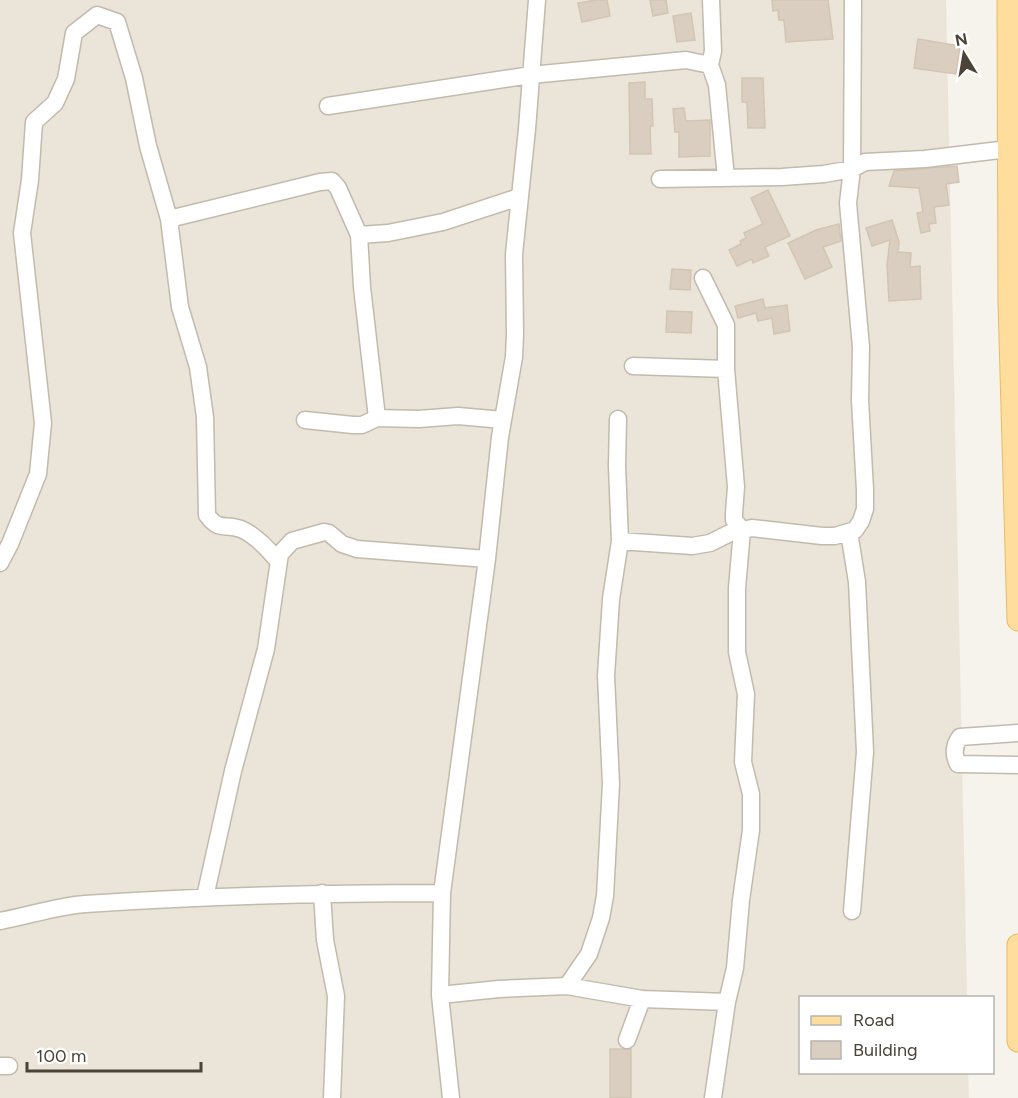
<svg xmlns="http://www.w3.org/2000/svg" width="1018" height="1098" viewBox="0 0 1018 1098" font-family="Figtree,sans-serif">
  <rect width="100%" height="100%" fill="#f6f2ec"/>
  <!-- residential -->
  <path fill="#eae4d9" d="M0,0H946L967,997L800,998V1072L968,1073L969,1098H0Z"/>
  <!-- building -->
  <path fill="#d9cec0" stroke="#d4c5b3" stroke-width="1.5" d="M596,0H607L610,16L582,22L578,3Z
    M650,0H666L668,13L653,16Z
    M772,0H828L833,39L786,42L784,20H779L778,10L773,11Z
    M691,13L695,40L677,42L673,16Z
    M918,39L960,46L956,74L914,68Z
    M742,78H763L765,128H748L747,102H742Z
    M645,82V99H652L653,126H650L651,154H630L629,83Z
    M684,108L686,121L710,120V156L679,157V132H675L673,109Z
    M957,166L959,182L946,184L949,205L934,207L936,223L929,224L930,231L921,233L917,213L923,212L919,188L889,186L894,171Z
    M768,190L790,236L765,247L769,256L753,263L752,259L737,266L729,250L741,244L740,241L746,238L744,233L763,224L751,198Z
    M892,220L899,242L898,252L911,253L910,267L920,266L921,299L889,301L887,265L890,240L872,246L866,228Z
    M839,224L841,241L823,247L832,267L805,279L788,243L816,230Z
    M672,269L691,270L690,290L670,289Z
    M763,299L765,308L787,305L790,331L774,334L772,318L758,321L756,313L738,318L735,306Z
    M667,311L692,312L691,333L666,332Z
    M610,1049H631V1098H610Z"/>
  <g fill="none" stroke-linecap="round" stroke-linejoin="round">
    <!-- minor casing -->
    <g stroke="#c3baad" stroke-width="19">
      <path id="minor" d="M711,0L713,51L710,65L717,85L726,178
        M328,106L531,75L686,60L710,65
        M660,179L782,177L824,174L852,169L865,162L925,159L1008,149
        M169,219L320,182L332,181L338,188L359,235L362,287L377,418
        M359,235L388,233L443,222L519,197
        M703,278L726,325V369L736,487L734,513V520L742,530L737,588V652L746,694L743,762L751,794V830L741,900L735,968L727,1002
        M633,366L726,369
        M305,420L353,425H362L377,418L419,419L458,416L503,420
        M849,532L857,582L865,752L852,911
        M620,541L692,546L710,543L730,533L752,528L822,536H835L855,530L861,521L865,509V490L860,400L861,347L848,203L852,169L853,0
        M0,563L10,544L38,474L43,423L22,233L30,180L34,122L55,103L66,79L74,33L97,15L117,22L134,78L148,146L169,219L180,307L198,367L205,417L207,515C219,532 225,523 241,529C255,535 269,550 278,561
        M1018,733L960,737C954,745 953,755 958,764L1018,765
        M322,893L325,940L336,996L332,1098
        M205,897L233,771L266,649L280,554L292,541L324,532L329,533L342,544L357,549L487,559
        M0,921C28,916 57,906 85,904C204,896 323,893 442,893
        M567,986L589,954L601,918L605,896L611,784L606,676L611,599L620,541L617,466L618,419
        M440,995L499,989L567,986L642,999L727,1002L713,1098
        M627,1040L642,999
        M0,1066H9
        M451,1098L440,995L442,893L487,559L500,437L514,357L515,334L514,254L527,129L537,0"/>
    </g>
    <!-- major casing -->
    <g stroke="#e9bb66" stroke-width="23">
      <path id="major" d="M1008,0L1009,302L1018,620
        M1018,945V1041"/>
    </g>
    <!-- minor -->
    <use href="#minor" stroke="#fff" stroke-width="16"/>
    <!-- major -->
    <use href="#major" stroke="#ffdd9c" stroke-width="21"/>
  </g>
  <!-- legend -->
  <rect x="799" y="996" width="195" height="78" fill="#ffffff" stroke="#b7b4af" stroke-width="1.5"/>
  <rect x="811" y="1016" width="30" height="9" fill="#ffdd9c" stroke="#b7b4af" stroke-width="1.5"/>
  <text x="853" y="1026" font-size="18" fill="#4b4338">Road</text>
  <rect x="811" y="1041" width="30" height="18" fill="#d9cec0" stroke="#b7b4af" stroke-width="1.5"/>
  <text x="853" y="1056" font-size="18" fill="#4b4338">Building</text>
  <!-- north arrow -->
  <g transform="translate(964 54) rotate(349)" stroke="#ffffff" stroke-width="4.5" paint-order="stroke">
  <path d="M0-4.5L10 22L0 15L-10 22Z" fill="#4b4338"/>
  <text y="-9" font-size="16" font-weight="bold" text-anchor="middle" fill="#4b4338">N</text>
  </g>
  <!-- scale -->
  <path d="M27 1062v9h174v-9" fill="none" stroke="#4b4338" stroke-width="3"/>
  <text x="36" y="1062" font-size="18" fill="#4b4338" stroke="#ffffff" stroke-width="4.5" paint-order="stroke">100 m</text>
</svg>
